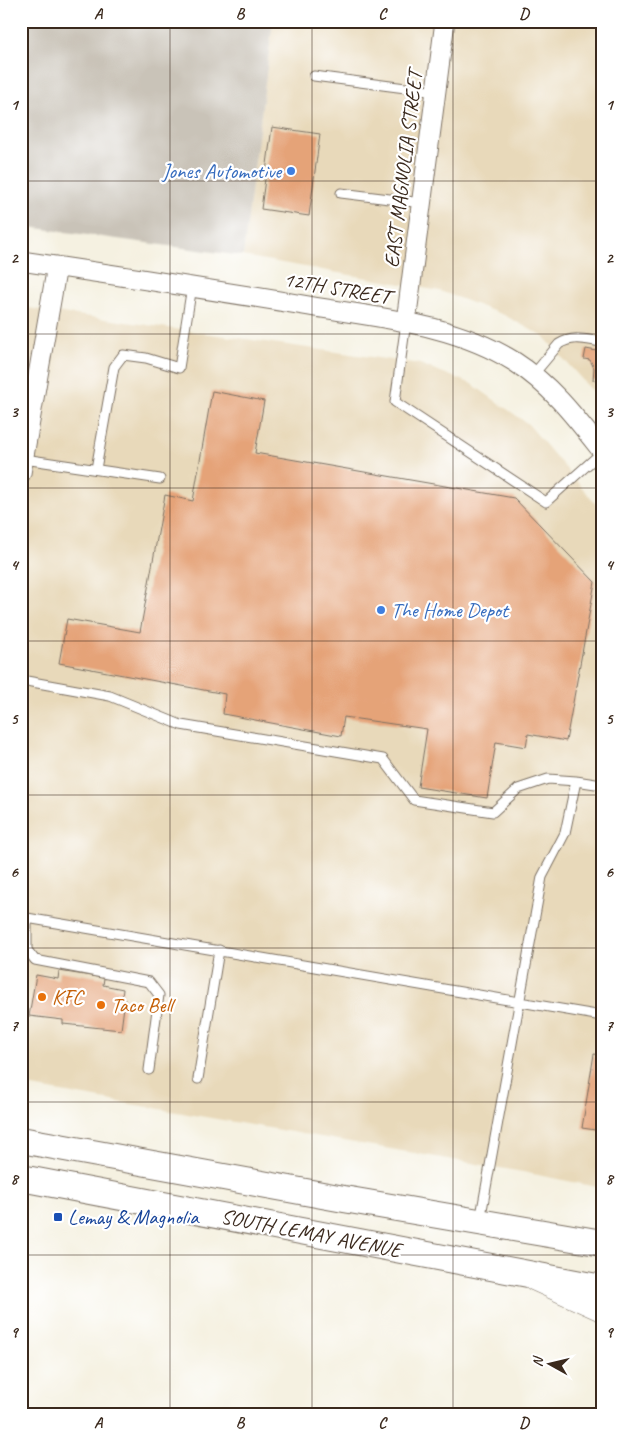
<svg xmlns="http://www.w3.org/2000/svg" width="623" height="1436" viewBox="0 0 623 1436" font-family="Caveat,sans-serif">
  <rect width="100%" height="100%" fill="#fff"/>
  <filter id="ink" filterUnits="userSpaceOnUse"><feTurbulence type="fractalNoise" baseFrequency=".02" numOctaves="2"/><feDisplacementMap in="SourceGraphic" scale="10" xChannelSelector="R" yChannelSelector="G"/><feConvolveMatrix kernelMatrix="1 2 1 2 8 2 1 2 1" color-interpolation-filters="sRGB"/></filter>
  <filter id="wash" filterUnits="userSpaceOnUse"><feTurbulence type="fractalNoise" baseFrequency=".0096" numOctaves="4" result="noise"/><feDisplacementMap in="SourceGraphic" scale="20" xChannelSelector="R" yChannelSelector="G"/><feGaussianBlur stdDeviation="1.12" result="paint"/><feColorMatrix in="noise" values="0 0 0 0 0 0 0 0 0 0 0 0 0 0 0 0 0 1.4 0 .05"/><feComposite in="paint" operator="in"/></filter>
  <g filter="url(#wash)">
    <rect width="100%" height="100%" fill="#f5f1e1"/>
    <!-- built -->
    <path fill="#e8d9ba" d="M273,21H602V402L544,337L504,315L440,291L243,256Z
      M21,307L420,364L472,384L528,424L602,511V1188L523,1172L21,1085Z"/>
    <!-- industrial -->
    <path fill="#c9c3b8" d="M21,21H273L243,256L21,226Z"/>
    <g id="blocks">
      <!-- building -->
      <path fill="#e5a378" d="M272,127L320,134L309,216L261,209Z
        M586,349L602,352V381L593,380L594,368L590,360L584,359Z
        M212,391L264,401L255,453L514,498L595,582L566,741L528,734L526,747L496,742L487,798L418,787L427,729L344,717L341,736L223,714L225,694L59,663L67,619L140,632L165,495L193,501Z
        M59,971L104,978L103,985L123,989L122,998L125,999L121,1030L63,1024V1020L29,1016L36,975L58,979Z
        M594,1054L602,1055V1131L582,1128Z"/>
    </g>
  </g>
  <g filter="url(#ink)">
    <use href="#blocks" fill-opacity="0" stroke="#7c7062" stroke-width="1"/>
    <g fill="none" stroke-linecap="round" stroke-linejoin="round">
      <!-- service casing -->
      <g stroke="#7c7062" stroke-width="11">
        <path id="service" d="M314,76L436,92
          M341,193L422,203
          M406,322L395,402L546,502L602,452
          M533,375L559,344C574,335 586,340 602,342
          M24,459L160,479
          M96,469L114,367L123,355L146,358L179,368L192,286
          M21,680L110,696L181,725L383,759L414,800L493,812L518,789L548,779L576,781L602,785
          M21,917L602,1016
          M27,918V950L35,960L149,982L159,995L149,1070
          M198,1079L219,950
          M480,1221L542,877L565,833L576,781"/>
      </g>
      <!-- minor casing -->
      <g stroke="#7c7062" stroke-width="21">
        <path id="minor" d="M21,261C117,275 213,290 309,306C379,318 453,323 515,362C551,385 576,418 602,451
          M406,322L445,21
          M21,473L57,266"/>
      </g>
      <!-- secondary casing -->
      <g stroke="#7c7062" stroke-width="28">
        <path id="secondary" d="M21,1140L344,1199L602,1243
          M21,1178L602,1288"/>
      </g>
      <!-- trunk casing -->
      <g stroke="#7c7062" stroke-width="29">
        <path id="trunk" d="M536,1277L602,1307"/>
      </g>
      <!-- service -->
      <use href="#service" stroke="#fff" stroke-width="9"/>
      <!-- minor -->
      <use href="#minor" stroke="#fff" stroke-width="19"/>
      <!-- secondary -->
      <use href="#secondary" stroke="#fff" stroke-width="26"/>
      <!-- trunk -->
      <use href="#trunk" stroke="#fff" stroke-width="28"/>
    </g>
  </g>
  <!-- grid -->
  <path fill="none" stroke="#3b2a1e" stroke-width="1" stroke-opacity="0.55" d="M170,21V1415M312,21V1415M453,21V1415M21,181H602M21,334H602M21,488H602M21,641H602M21,795H602M21,948H602M21,1102H602M21,1255H602"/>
  <!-- markers -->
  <g fill="#3f7fe0" stroke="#fff" stroke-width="2">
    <circle cx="291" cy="171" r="5"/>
    <circle cx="381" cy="610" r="5"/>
  </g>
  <g fill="#e8710a" stroke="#fff" stroke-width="2">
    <circle cx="42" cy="997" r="5"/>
    <circle cx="101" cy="1005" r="5"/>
  </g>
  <rect fill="#1a4fb4" stroke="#fff" stroke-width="2" x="53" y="1212" width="10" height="10" rx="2.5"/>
  <g text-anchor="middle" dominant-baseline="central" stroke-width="4.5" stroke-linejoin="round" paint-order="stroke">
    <!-- street labels -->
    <g font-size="21" fill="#3b2a1e" stroke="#fff">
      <text transform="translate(403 169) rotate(-83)">EAST MAGNOLIA STREET</text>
      <text transform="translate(337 288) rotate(10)">12TH STREET</text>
      <text transform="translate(311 1233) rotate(11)">SOUTH LEMAY AVENUE</text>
    </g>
    <!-- shop labels -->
    <g font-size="21" fill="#366cbe" stroke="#fff" text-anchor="end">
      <text x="281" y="171">Jones Automotive</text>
      <text x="391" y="610" text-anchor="start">The Home Depot</text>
    </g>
    <!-- food labels -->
    <g font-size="21" fill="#c56008" stroke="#fff" text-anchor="start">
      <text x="52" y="997">KFC</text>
      <text x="111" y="1005">Taco Bell</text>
    </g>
    <!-- transit labels -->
    <g font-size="21" fill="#164399" stroke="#fff" text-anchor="start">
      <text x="68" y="1217">Lemay &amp; Magnolia</text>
    </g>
  </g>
  <!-- margin -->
  <rect width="623" height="1436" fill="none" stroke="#fff" stroke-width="55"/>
  <!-- north arrow -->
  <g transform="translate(550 1364) rotate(278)" stroke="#ffffff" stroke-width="4" paint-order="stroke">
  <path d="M0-4L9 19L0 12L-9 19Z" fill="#3b2a1e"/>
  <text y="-8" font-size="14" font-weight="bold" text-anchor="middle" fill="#3b2a1e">N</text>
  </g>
  <rect x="28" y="28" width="568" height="1380" fill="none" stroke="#3b2a1e" stroke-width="2"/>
  <g font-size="16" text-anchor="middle" font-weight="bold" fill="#3b2a1e">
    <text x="98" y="19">A</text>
    <text x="240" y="19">B</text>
    <text x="382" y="19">C</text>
    <text x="524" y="19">D</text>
    <text x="14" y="110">1</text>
    <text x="609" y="110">1</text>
    <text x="14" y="263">2</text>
    <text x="609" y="263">2</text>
    <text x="14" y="417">3</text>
    <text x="609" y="417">3</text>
    <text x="14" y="570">4</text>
    <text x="609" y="570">4</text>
    <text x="14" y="724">5</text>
    <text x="609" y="724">5</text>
    <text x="14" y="877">6</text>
    <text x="609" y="877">6</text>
    <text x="14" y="1031">7</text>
    <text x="609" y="1031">7</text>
    <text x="14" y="1184">8</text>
    <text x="609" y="1184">8</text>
    <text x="14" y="1337">9</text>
    <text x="609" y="1337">9</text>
    <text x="98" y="1428">A</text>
    <text x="240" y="1428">B</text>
    <text x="382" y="1428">C</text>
    <text x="524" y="1428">D</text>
  </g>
</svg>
